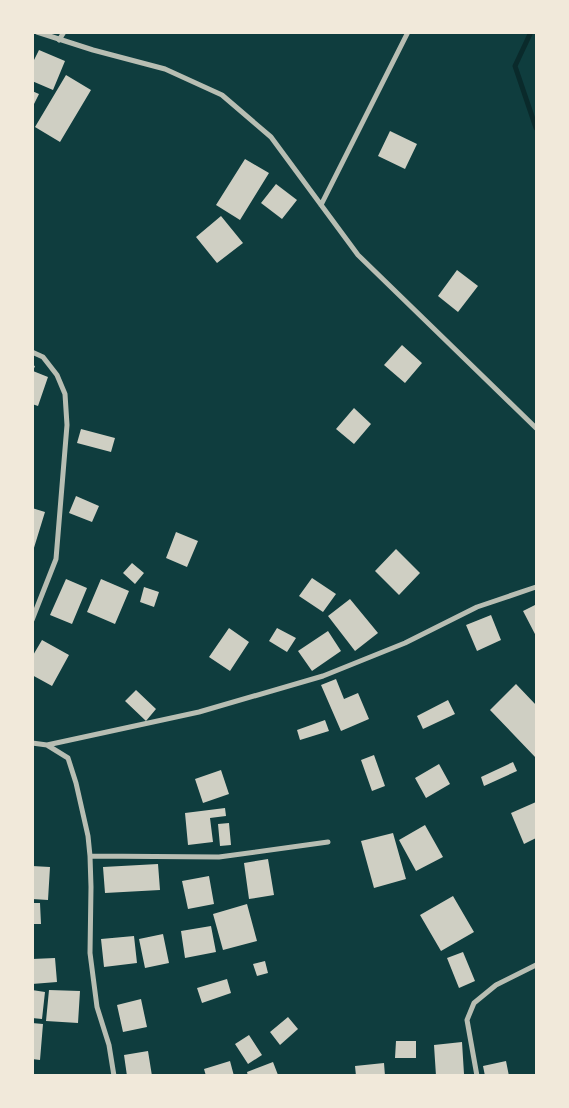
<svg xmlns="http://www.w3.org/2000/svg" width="569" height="1108" viewBox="0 0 569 1108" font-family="'Noto Sans',sans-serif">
  <rect width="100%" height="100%" fill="#0f3d3e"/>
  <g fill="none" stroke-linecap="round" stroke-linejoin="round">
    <!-- stream -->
    <path stroke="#0a2a2b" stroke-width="5" d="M531,32L515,66L536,128"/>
  </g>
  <!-- building -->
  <path fill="#cfcfc3" d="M39,50L65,61L53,90L32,81V64Z
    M66,75L91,90L60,142L35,127Z
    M32,91L39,94L32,108Z
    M390,131L417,144L405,169L378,156Z
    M245,159L269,173L240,220L216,205Z
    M276,184L297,200L282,219L261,203Z
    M221,216L243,243L217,263L196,237Z
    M457,270L478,286L458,312L438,296Z
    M402,345L422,363L405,383L384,365Z
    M32,365L35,366L33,371L48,377L38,406L32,404Z
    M354,408L371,424L354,444L336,429Z
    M81,429L115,438L111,452L77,443Z
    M76,496L99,506L92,522L69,513Z
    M32,508L45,512L33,551H32Z
    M176,532L198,541L187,567L166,558Z
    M396,549L420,573L399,595L375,571Z
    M132,563L144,573L135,584L123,573Z
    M312,578L336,594L323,612L299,596Z
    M66,579L87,588L72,624L50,615Z
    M101,579L129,591L115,624L87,612Z
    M144,587L159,592L154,607L140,602Z
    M350,599L378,633L355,651L328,616Z
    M535,605L536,608V636L523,611Z
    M491,615L501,640L477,651L466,625Z
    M229,628L249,642L230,671L209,657Z
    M277,628L296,638L287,652L269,641Z
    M328,631L341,651L312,671L298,651Z
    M42,640L69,655L52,686L32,675V657Z
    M336,679L344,699L358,693L369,719L341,731L321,685Z
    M516,684L536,705V758L490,710Z
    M136,690L156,709L146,721L125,701Z
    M448,700L455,714L423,729L417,716Z
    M325,720L329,731L300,740L297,730Z
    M374,755L385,786L372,791L361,760Z
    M513,762L517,771L484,786L481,777Z
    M439,764L450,784L426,798L415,778Z
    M221,770L229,794L203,803L195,779Z
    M536,802V838L524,844L511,813Z
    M225,808L226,816L210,818L213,842L188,845L185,813Z
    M229,823L231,845L220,846L218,824Z
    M425,825L443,857L416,871L399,840Z
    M393,833L406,879L374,888L361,841Z
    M268,859L274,895L249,899L244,863Z
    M158,864L160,890L105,893L103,867Z
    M32,866L50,867L48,900L32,899Z
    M209,876L214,904L188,909L182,881Z
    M453,896L474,932L441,951L420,915Z
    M32,903H40L41,924H32Z
    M247,904L257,941L223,950L213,914Z
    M211,926L216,952L185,958L181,931Z
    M163,934L169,963L145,968L139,939Z
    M134,936L137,963L104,967L101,939Z
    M463,952L475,981L459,988L447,958Z
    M55,958L57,982L32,984V959Z
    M265,961L268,973L257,976L253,964Z
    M227,979L231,993L202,1003L197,988Z
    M32,990L45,992L42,1019L32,1018Z
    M49,990L80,991L78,1023L46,1021Z
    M141,999L147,1027L123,1032L117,1005Z
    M288,1017L298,1029L280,1045L270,1032Z
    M32,1023L43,1024L40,1060L32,1059Z
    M249,1035L262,1055L248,1064L235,1044Z
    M396,1041H416V1058H395Z
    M462,1042L464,1074L436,1076L434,1045Z
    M148,1051L152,1076H127L124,1055Z
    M230,1061L234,1076H206L204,1069Z
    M506,1061L509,1076H485L483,1066Z
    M273,1062L278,1075L248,1076L247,1072Z
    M384,1063L385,1076H356L355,1066Z"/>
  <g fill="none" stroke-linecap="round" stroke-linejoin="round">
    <!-- minor -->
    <path stroke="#b8beb3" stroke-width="5" d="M37,32L93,50L165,69L222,95L271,137L358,255L536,428
      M59,40L64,32
      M321,205L408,32
      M32,352L43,357L57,375L65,394L67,425L56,559L32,620
      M32,743L47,745L68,758L76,783L88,836L90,856L91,887L90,953L97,1007L109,1045L114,1076
      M47,745L199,712L323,676L405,643L477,607L536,587
      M90,856L219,857L328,842
      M477,1076L467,1020L474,1003L496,985L536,965"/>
  </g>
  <!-- border -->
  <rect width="569" height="1108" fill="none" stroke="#f1e9da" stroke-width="68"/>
</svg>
